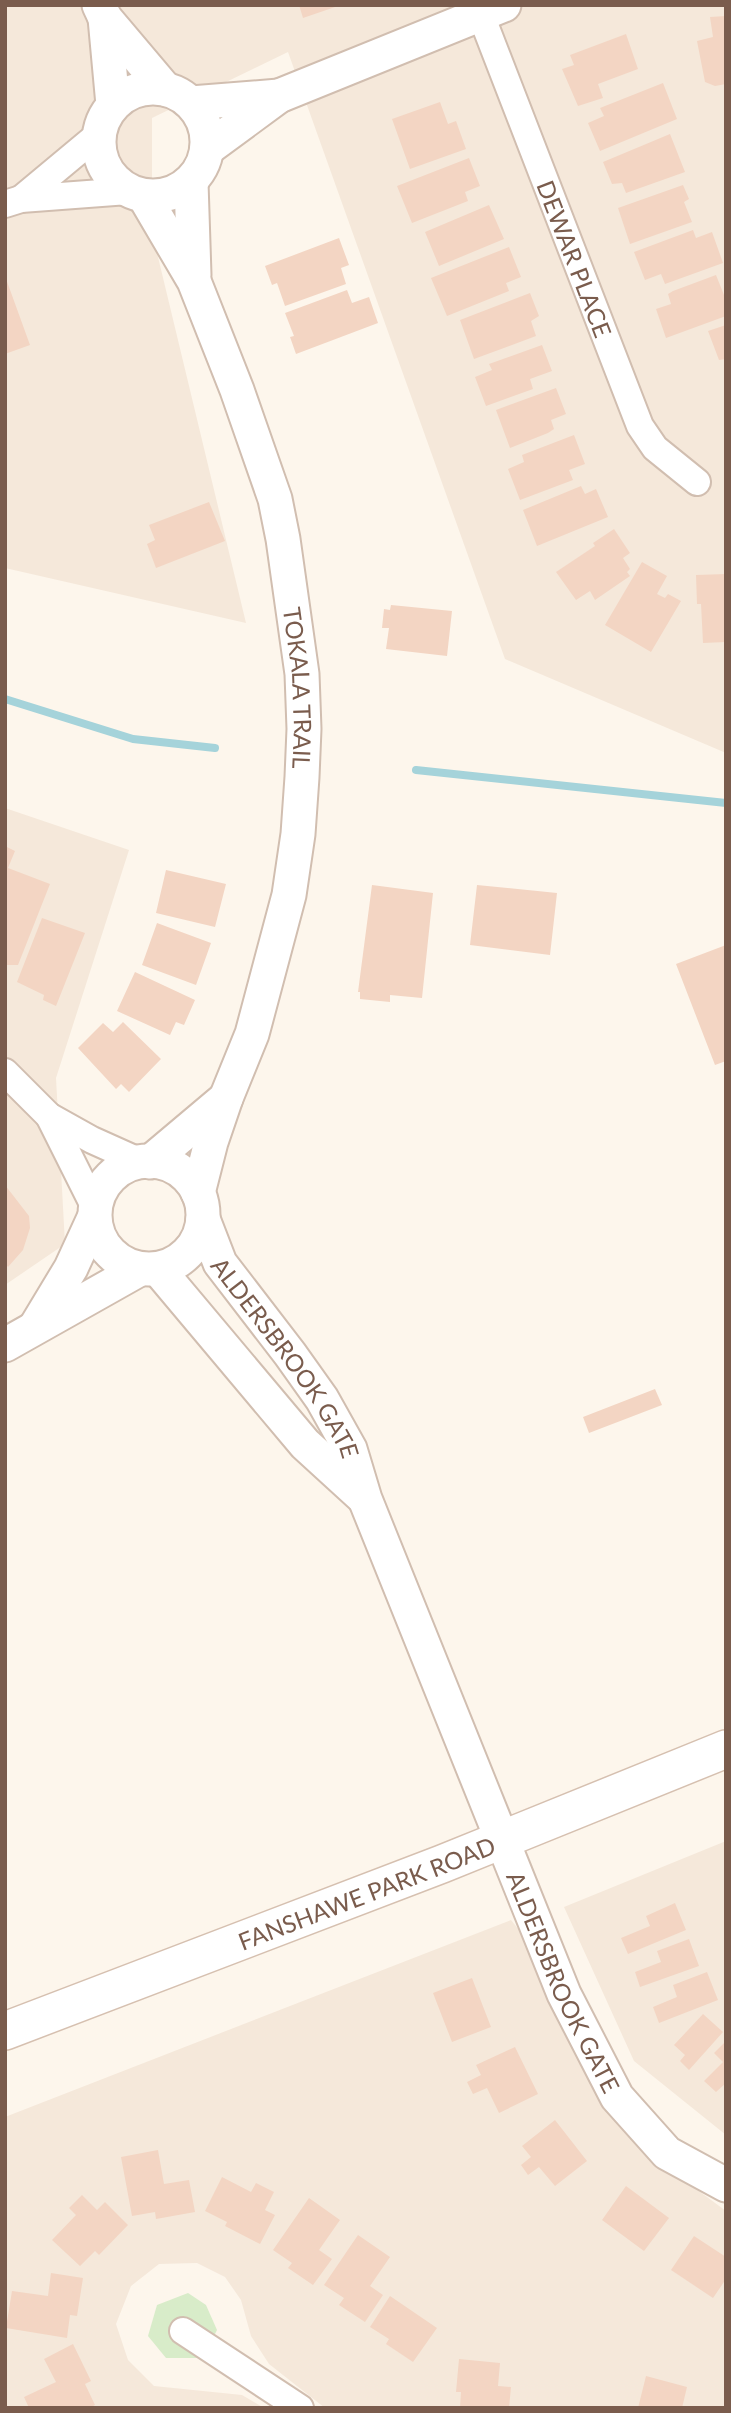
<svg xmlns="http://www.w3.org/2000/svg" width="731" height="2413" viewBox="0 0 731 2413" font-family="Lato,sans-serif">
  <rect width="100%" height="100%" fill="#fdf6ec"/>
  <!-- residential -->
  <path fill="#f5e8da" d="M5,5H726V753L505,659L288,52L152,118V232L246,623L5,568Z
    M5,808L129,850L56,1078L65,1244L5,1285Z
    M726,1841V2135L634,2061L564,1907Z
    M511,1920L524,1936L564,2034L607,2110L662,2164L726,2211V2408H325L269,2364L251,2336L241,2300L225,2277L197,2263L159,2264L131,2286L116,2324L128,2360L154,2386L242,2395L264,2408H5V2117Z"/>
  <!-- green -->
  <path fill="#d8ecc9" d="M188,2293L206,2305L217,2330L203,2358H166L148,2336L157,2305Z"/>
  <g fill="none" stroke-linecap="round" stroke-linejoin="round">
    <!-- stream -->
    <path stroke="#a5d3da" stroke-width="8" d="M5,699L133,739L215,748
      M416,770L726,803"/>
  </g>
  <!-- building -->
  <path fill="#f3d5c3" d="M299,5H338V6L303,18Z
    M726,16V84L715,86L705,82L697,41L713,37L710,17Z
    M626,34L638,69L598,84L603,98L578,106L562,69L574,65L570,55Z
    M663,83L677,119L600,151L588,123L604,116L600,108Z
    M440,102L448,124L456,121L466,149L410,169L392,119Z
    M670,134L685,172L626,193L622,183L612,184L603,162Z
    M469,158L480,186L465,192L468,201L412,223L397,186Z
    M683,185L689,199L684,202L692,222L630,244L618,208Z
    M489,205L504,239L439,266L425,232Z
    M693,230L696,238L712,232L723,263L665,284L661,274L645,280L634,252Z
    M339,238L349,265L341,268L346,284L285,306L277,283L272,285L265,266Z
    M509,247L521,277L506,283L509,291L447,316L431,278Z
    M716,275L726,300V316L666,338L656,309L671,304L668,294L673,291Z
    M5,276L30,345L5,354Z
    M347,290L352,303L369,297L378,323L296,354L290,337L294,336L285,313Z
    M530,293L539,316L531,321L536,336L474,359L460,320Z
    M726,325V359L719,360L708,331Z
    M542,345L552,371L530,379L533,389L486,406L475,377L492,370L489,364Z
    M556,388L566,414L551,420L554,429L548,433L510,448L496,410Z
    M574,435L585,464L569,470L573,480L520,500L508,469L524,462L522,455Z
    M581,486L585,494L596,489L608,517L537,546L523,510Z
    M209,502L225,541L156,568L147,544L155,540L149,525Z
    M614,529L630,553L623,558L630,569L627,572L630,576L595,600L590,591L576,600L556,572L595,546L593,543Z
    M642,562L667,576L657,594L665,598L668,594L681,601L651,652L605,625Z
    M726,574V642L703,643L701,604H697L696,575Z
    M391,605L452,611L447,656L386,649L389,628H382L384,609L390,610Z
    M5,846L15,851L8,868L50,884L18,965H5Z
    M166,870L226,884L215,927L156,913Z
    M372,885L433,893L422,998L390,995V1002L360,999V992H358Z
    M477,885L557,893L550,955L470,945Z
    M42,918L85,933L56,1006L43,1000L44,995L17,982Z
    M157,923L211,943L196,985L142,965Z
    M726,945V1061L715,1065L676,964Z
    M135,972L195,1000L184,1025L176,1022L170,1035L117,1011Z
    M123,1022L161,1059L129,1092L121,1084L116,1089L78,1048L103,1023L113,1032Z
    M5,1185L29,1216L30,1228L23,1250L8,1267L5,1263Z
    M655,1389L662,1405L589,1433L583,1417Z
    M675,1903L686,1930L628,1954L621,1938L650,1926L646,1916Z
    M689,1939L699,1966L640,1987L635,1972L661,1962L657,1951Z
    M707,1972L718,2000L659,2023L653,2007L677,1997L673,1985Z
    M472,1978L491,2027L452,2042L433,1993Z
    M703,2014L723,2032L689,2070L680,2061L685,2055L674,2045Z
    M726,2041V2083L716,2092L704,2081L723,2062L714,2053Z
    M515,2047L538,2094L499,2113L487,2088L473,2094L467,2082L481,2075L476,2065Z
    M555,2120L587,2161L555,2186L539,2167L528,2175L521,2165L531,2157L522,2146Z
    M158,2150L164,2184L189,2180L195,2212L156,2219L155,2212L132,2216L121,2157Z
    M222,2177L251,2192L256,2183L274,2192L265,2210L275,2215L260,2244L225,2226L227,2222L205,2211Z
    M626,2186L669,2218L644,2251L602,2220Z
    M82,2195L97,2210L105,2202L128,2225L99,2255L95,2251L80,2266L52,2240L76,2215L69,2208Z
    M309,2198L340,2220L319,2250L332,2259L313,2285L288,2268L292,2263L273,2250Z
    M358,2235L390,2257L370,2286L383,2295L365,2322L339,2305L344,2298L324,2285Z
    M694,2236L726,2257V2279L713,2298L671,2270Z
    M51,2273L83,2278L77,2316L70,2315L67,2338L6,2328L12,2291L48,2296Z
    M390,2296L437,2328L413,2362L386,2344L389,2339L370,2327Z
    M73,2344L91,2381L85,2384L95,2405L89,2408H29L24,2397L56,2382L44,2359Z
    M459,2359L500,2363L498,2386L511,2387L509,2408H460L461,2392H456Z
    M646,2376L687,2387L682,2408H638Z"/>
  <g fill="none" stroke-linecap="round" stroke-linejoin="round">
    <!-- minor casing -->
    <g stroke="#d1beb0" stroke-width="30">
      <g id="minor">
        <path id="s1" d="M481,15L640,426L655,448L697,482"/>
        <path d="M21,199L99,134"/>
        <path d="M5,204L21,199L128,191"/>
        <path d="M5,1072L49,1116L92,1140L141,1162"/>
        <path d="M49,1116L95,1208"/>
        <path d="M183,2331L300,2408"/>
      </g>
    </g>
    <!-- tertiary casing -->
    <g stroke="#d1beb0" stroke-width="37">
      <g id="tertiary">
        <path d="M99,5L105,18L165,89"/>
        <path d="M105,18L113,105"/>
        <circle cx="153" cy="142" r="54"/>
        <path d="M191,103L279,96"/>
        <path d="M207,149L279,96L504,5"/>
        <path d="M191,182L194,275"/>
        <path id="s2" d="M144,196L194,281L237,390L275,499L283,539L302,674L304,729L302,777L298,834L289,895L252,1034L226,1098L211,1142L198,1193"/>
        <circle cx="149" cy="1215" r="54"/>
        <path d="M150,1162L226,1098"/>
        <path id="s3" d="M203,1219L220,1263L290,1354L322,1399L350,1449L365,1499L564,1994L617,2097L667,2153L726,2185"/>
        <path d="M158,1269L305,1444L363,1497"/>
        <path d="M36,1326L71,1268L94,1218"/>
        <path d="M5,1345L140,1269"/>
      </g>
    </g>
    <!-- secondary casing -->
    <g stroke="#d6c0b0" stroke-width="40">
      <g id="secondary">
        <path id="s4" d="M5,2031L442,1864L726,1749"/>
      </g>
    </g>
    <!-- minor -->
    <use href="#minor" stroke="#fff" stroke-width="26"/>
    <!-- tertiary -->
    <use href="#tertiary" stroke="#fff" stroke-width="33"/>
    <!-- secondary -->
    <use href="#secondary" stroke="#fff" stroke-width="37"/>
  </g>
  <g text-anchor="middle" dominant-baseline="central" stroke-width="7" stroke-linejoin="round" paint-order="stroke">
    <!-- street labels -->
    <g font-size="24" fill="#7a5c4d" stroke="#fffaf3">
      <text stroke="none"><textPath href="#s1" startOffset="261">DEWAR PLACE</textPath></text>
      <text stroke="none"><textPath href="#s2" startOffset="522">TOKALA TRAIL</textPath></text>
      <text stroke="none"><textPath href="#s3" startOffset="163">ALDERSBROOK GATE</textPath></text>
      <text stroke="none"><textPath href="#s4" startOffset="387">FANSHAWE PARK ROAD</textPath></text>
      <text stroke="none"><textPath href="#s3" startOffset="849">ALDERSBROOK GATE</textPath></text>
    </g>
  </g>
  <!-- border -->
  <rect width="731" height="2413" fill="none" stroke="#7a5c4d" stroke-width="14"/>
</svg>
